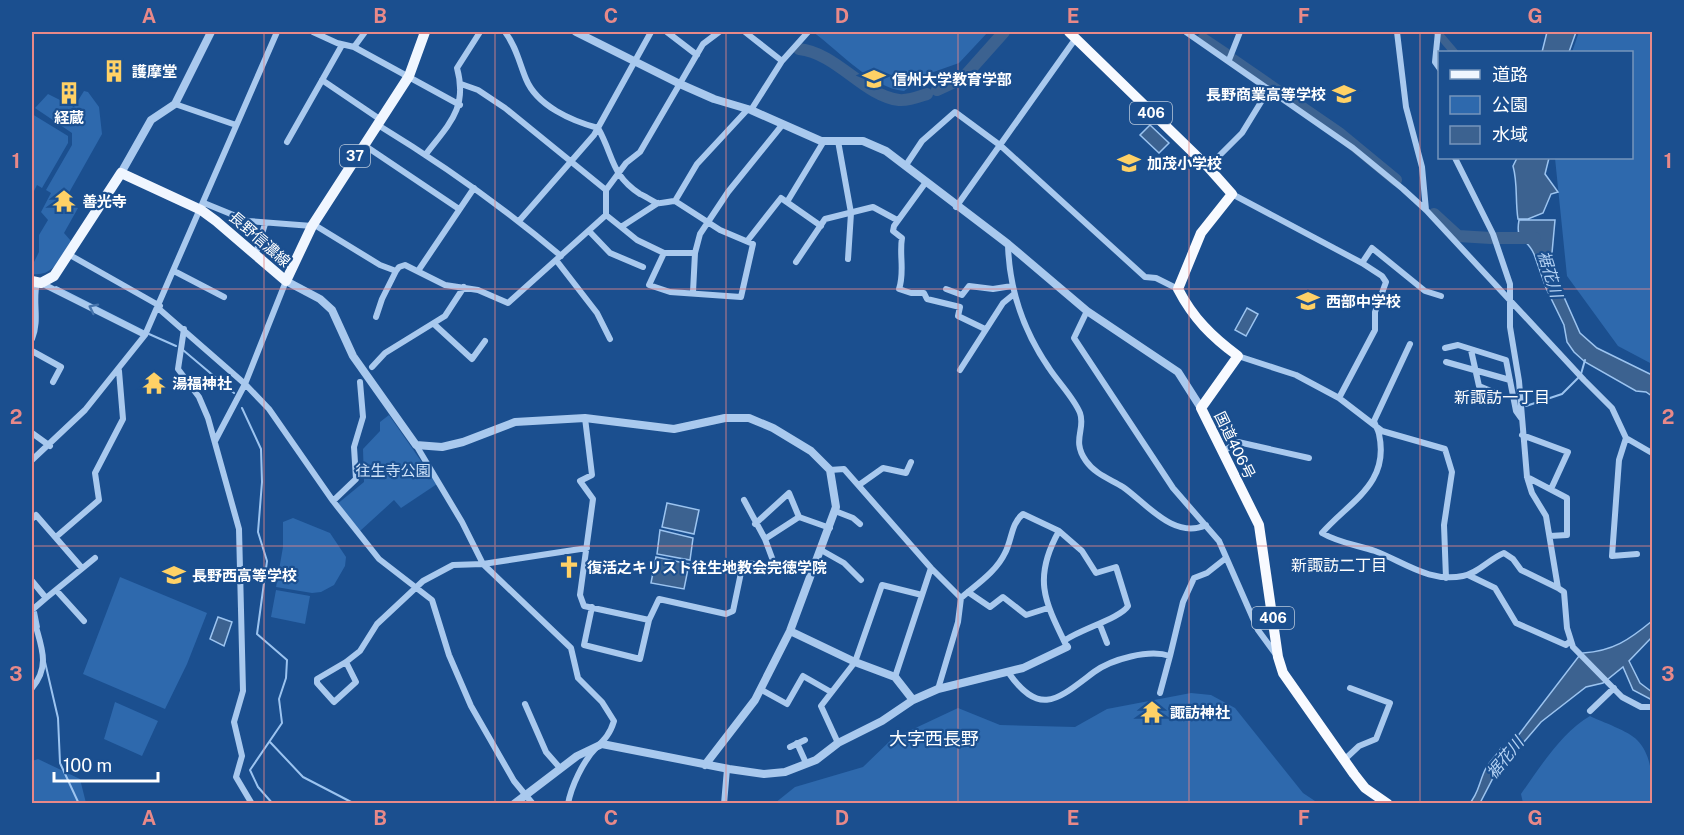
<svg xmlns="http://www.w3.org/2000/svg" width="1684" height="835" viewBox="0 0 1684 835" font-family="'Public Sans','Noto Sans JP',sans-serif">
  <rect width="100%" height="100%" fill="#1b4f8f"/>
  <!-- green -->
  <path fill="#2e69ad" d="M813,32H988L959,63L925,75L904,91C872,88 839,51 813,32Z
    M1579,32H1652V364L1618,346L1567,276L1555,158H1632V52H1572Z
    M84,91L88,92L99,107L102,134L66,198L78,208L64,233L71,241C61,257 54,277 32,274V266L39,252V235L48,220L41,212L51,193L46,190L72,145V133L35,108L48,94L74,107Z
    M32,114L68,136V143L42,188L37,185L32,195Z
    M389,415L437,484L401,508L394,500L360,531L336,505L364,482L363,449L380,431V422Z
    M293,518L330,533L346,557L345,566L334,585L321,592L312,593L276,587L283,547V522Z
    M120,577L207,613L187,664L165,709L83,674Z
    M276,590L310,596L305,624L271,617Z
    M1191,693L1211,695L1235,708L1303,793L1318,803H775L795,787L863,767L892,739L958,708L1000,725L1075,727L1107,709Z
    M115,702L158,721L142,756L104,739Z
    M1590,716C1602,722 1629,731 1637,740C1653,756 1653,783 1652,803H1523L1521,794C1540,767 1562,732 1590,716Z
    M38,759L80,779L86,803H32V761Z"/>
  <!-- water -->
  <path fill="#3c6290" stroke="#9cc4f0" stroke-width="1.5" d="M1547,32H1576L1569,52H1542Z
    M1150,125L1169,143L1159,153L1140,135Z
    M1517,158H1549L1545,174L1558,192L1551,194L1543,213L1528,219H1518C1515,200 1518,184 1513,166Z
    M1519,220H1555L1552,253L1556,279L1580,333L1597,348L1652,375V396L1646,392L1636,391L1585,362L1574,352L1567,342L1564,325L1546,288L1534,254C1526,236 1515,243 1519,220Z
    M1247,308L1258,314L1246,336L1235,330Z
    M667,503L699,510L694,534L662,527Z
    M660,530L693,538L690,560L657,554Z
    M656,557L689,564L684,589L651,583Z
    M218,617L232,622L224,646L210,639Z
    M1652,621V637L1629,661L1640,683L1652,692V700L1633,690L1623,667L1603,683L1586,687L1541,722L1493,778L1480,803L1469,804C1479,794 1479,781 1486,768C1490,761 1497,755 1501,748H1505L1517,737L1579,656L1583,653C1613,651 1629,640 1652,621Z"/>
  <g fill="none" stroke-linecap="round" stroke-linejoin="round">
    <!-- stream -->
    <path stroke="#9cc4f0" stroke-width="2" d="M56,287L143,331
      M149,334L176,346
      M183,350L234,393
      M1581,374L1585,360
      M1526,406L1562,394L1578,378
      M242,408L261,449L262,482L258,532L267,561L257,634L287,660L286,678L279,699L282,723L250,770L258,787L273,804
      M36,612L39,627
      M45,662L58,718L60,763L79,804
      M270,742L303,777L355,804"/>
    <!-- canal -->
    <path stroke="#3c6290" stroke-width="8" d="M1437,32L1454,52"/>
    <!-- river -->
    <path stroke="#3c6290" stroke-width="12" d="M1203,39L1227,55
      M799,49C837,53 864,96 899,100C908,101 918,97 927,94
      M1233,60L1339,133L1396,180
      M937,90L963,78L1004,32
      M1434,214L1458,236L1491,238
      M1498,238H1535"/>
    <!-- minor -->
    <path stroke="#a9c9ee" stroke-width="6" d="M313,32L337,43L354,47L460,105
      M505,32C516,46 519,62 526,79C537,106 572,121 598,128C614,156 610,174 640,194C645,196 652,201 657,203C662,204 670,201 675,201L697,164L748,109
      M667,32L697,55
      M745,32L782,61L808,32
      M1186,32L1353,148L1403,189L1426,210L1584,380L1612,408L1626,438L1652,453
      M1397,32L1406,107L1422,167L1426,210
      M1438,32L1435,62L1440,69
      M354,47L365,32
      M1229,60L1240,32
      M322,80L381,120
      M461,84L478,90L505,108L606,190
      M175,104L236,125
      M751,110L782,61
      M378,125C442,164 503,207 561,256
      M838,141L851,213L848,259
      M287,142L342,45
      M364,145L459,209
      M426,154C449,124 468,108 457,68L480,32
      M1455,158L1493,234L1510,284V327L1519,381L1527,477L1532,493L1546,516L1558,588L1564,592L1567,628L1573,647L1622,697L1641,707H1652
      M906,165L922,141L955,112L1001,146L1145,277L1156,278L1178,289
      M1208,167L1242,133L1269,89
      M926,182L894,226L893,231L902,238C899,255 905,272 899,289L911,293H924L927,299L960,307L958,316L985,329
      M1232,194L1362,263L1382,276L1386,282L1375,312V330L1339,398
      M675,201L720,230L753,244L741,297L670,292L649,285L664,253H695
      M787,202L824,141
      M204,203L248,221L312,226
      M956,207L1076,38
      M606,215L621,227L658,203
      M519,221L594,135L651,32
      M313,224L380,265L396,271L399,267L405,265L445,285L478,290L508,303L606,215V190L626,163L640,152L703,44L719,32
      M621,227L637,240L664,253
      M589,231L610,253L643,267
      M748,240L781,198L821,226
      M1008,244C1009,289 1023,330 1049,368C1058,382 1074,398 1080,413C1086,429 1071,440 1086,461C1095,474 1110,479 1123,487C1146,503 1174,540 1206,525
      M68,254L160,306
      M255,256L265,224
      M556,260L597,313L610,339
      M796,262L825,219L873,207L897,220
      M1362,263L1372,248L1425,291L1441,296
      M174,271L224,297
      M418,271L474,188
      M41,283L145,335
      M946,289L962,295L969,286L993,289L1012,286
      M693,292L695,253L700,234L728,192L783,124
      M158,308L245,384L269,409L333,501L379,559L432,600L449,655L471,706L514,781L533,804
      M1087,311L1074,338L1173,488L1219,541L1258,630L1277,656
      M376,317L382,299L396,271
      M435,325L472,359L485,341
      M184,329L178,369L199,397L208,418L239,529L243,691L234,722L242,756L236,777L252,804
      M32,339C40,319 32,302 37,282
      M1410,344L1374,421C1375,425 1378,429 1379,434C1390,484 1350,501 1322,533C1339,543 1357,545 1375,551C1404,562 1430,583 1463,576C1479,573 1489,559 1504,553L1513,559L1521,570L1558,588
      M1445,348L1458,345L1506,360L1516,411L1521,418
      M1471,350L1479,386L1498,394
      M32,351L61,367L53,382
      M1238,356L1296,375L1339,398L1382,431L1445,449L1452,472L1444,525L1446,578
      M1446,362L1510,380
      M372,367L385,353L445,316L464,287
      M960,370L1003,303L1014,294
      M585,418L592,475L580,481L593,499L580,595L584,606L649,620L659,599L726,614L733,611L743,563L812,569
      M32,433L50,446
      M1522,435L1568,452L1551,489
      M1626,438L1619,460L1612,556L1637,554
      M215,441L245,384L286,281
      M416,445L462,522L483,564L571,648L578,678L602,702L614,721C610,734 605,739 596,748C583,761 571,787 568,804
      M1222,452L1238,442L1309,458
      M32,460L85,410L145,335L277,32
      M830,470L844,469L931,568L961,598
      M1527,477L1567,498V535L1550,536
      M859,485L883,468L906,473L911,462
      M744,500L765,539
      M333,501L356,479L354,447L363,417L360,382
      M835,511L853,518L860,524
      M32,519L36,515L82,568
      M755,524L789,493L799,517
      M1059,531L1082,551L1096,573L1116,567L1128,606C1121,618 1078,630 1064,641
      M56,537L99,500L95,473L123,419L119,371
      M821,550L844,563L861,580
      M775,566L765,539L799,517L830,528
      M1468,575L1495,588L1516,623L1566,645L1570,641
      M32,581L46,598L32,610C37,640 54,662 32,688
      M56,590L84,621
      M968,592L990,607L1003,597L1026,615L1048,608
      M46,598L95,558
      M592,607L584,645L640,659L649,620
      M1100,625L1107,643
      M346,662L356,682L334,702L317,683V679L346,662L360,651L377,624L423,581L453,565L483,564L587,548
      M1008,672C1040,718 1058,699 1094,672C1112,659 1149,649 1170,656L1183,602L1194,578L1207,573L1226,558
      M895,677L931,568
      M760,689L787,704L803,676L831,692
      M938,689L958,622L961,598C977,584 996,572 1005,553C1012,540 1011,523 1023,514L1059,531C1032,579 1045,602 1067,647
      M1160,693L1170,656
      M525,704L546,752L560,768
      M1590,711L1614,688
      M797,743L806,763
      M838,743L821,706L855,662L882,585L922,595
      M790,747L805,740
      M1344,760L1359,746L1376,739L1390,703L1350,688
      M724,804L727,769"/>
    <!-- tertiary -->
    <path stroke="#a9c9ee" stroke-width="8" d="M576,32L680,84L714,99L751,110L821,141H863L886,151L1008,244L1087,311L1178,372L1201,408
      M121,173L151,120L175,104L211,32
      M286,281L320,299L332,310L353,356L416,445L442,447L463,442L515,422L585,418L674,429L725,418H749L773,428L811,451L830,470L836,507L790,631L755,700L705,765
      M790,631L855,662L895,677L913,700
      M514,804L577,756L602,744L729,769L764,774L785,772L816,760L838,743L882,721L913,700L938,689L1023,668L1067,647"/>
    <!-- primary -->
    <path stroke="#f0f6ff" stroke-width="10" d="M32,281L41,283L54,276L121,173L201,210L216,221L286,281L312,226L409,76L425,32"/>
    <!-- trunk -->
    <path stroke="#f8faff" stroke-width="10" d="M1069,32L1208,167L1232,194L1201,233L1178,289C1193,318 1212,337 1238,356L1201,408L1259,525L1278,657L1283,673L1354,774L1365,788L1388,804"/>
  </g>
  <!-- one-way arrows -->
  <defs><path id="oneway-chevron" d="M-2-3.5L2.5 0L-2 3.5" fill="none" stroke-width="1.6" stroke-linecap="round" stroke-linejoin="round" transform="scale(1.5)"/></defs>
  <use stroke="#4674ac" href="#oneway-chevron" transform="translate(93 308) rotate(-154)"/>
  <!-- grid -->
  <path fill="none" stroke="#e88989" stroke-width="1.5" stroke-opacity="0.55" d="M264,32V804M495,32V804M726,32V804M958,32V804M1189,32V804M1420,32V804M32,289H1652M32,546H1652"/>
  <!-- icons -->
  <defs>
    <g id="building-bare" transform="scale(1.8)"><path d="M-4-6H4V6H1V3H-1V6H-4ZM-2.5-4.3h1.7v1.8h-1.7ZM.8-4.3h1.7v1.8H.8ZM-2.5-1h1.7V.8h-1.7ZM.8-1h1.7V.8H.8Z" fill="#ffd166" stroke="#1b4f8f" stroke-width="2.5" paint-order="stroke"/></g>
    <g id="university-bare" transform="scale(1.8)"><path d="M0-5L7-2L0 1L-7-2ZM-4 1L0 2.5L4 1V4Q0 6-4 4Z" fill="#ffd166" stroke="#1b4f8f" stroke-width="2.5" paint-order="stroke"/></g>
    <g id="school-bare" transform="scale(1.8)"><path d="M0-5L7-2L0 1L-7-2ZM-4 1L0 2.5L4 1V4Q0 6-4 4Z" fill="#ffd166" stroke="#1b4f8f" stroke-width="2.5" paint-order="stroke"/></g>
    <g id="temple-bare" transform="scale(1.8)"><path d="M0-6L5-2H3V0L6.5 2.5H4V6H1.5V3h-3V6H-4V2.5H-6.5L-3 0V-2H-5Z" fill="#ffd166" stroke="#1b4f8f" stroke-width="2.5" paint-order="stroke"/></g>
    <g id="church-bare" transform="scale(1.8)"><path d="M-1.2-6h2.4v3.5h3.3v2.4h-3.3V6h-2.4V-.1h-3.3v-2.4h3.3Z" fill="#ffd166" stroke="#1b4f8f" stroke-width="2.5" paint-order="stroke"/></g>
  </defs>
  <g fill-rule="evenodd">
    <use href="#building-bare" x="114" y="71"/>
    <use href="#university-bare" x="874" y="79"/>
    <use href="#building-bare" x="69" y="93"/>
    <use href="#school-bare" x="1344" y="94"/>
    <use href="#school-bare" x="1129" y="163"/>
    <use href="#temple-bare" x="64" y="201"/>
    <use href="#school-bare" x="1308" y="301"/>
    <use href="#temple-bare" x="154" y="383"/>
    <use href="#church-bare" x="569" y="567"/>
    <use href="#school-bare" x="174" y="575"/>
    <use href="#temple-bare" x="1152" y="712"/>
  </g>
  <g text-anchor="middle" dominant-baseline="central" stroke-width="4.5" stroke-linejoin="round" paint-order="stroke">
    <!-- shield labels -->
    <g fill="#1b4f8f" stroke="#bbcadd" stroke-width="1.5">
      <rect x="1130" y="102" width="42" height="22" rx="4.5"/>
      <rect x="340" y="145" width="30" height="22" rx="4.5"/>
      <rect x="1252" y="607" width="42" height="22" rx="4.5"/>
    </g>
    <g font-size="14" font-weight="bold" fill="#fff">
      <text x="1151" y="113">406</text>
      <text x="355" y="156">37</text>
      <text x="1273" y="618">406</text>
    </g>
    <!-- poi labels -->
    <g font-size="15" font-weight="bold" fill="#fff" stroke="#1b4f8f" text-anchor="start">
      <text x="132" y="71">護摩堂</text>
      <text x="892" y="79">信州大学教育学部</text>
      <text x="1326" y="94" text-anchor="end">長野商業高等学校</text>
      <text x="69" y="117" text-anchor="middle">経蔵</text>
      <text x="1147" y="163">加茂小学校</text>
      <text x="82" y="201">善光寺</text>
      <text x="1326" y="301">西部中学校</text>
      <text x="172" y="383">湯福神社</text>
      <text x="587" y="567">復活之キリスト往生地教会完徳学院</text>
      <text x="192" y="575">長野西高等学校</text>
      <text x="1170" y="712">諏訪神社</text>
    </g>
    <!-- street labels -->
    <g font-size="15" fill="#fff" stroke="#1b4f8f">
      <text transform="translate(260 239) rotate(41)">長野信濃線</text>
      <text transform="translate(1235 445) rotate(64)">国道406号</text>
    </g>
    <!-- park labels -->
    <g font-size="15" fill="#cfe3fa" stroke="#1b4f8f">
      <text x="393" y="470">往生寺公園</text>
    </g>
    <!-- water labels -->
    <g font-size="16" font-style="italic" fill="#b5d3f5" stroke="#1b4f8f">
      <text transform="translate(1550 274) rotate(73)">裾花川</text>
      <text transform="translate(1505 758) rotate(-51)">裾花川</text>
    </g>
    <!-- neighbourhood labels -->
    <g font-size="16" fill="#fff" stroke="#1b4f8f">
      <text x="1502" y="397">新諏訪一丁目</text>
      <text x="1339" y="565">新諏訪二丁目</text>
    </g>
    <!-- quarter labels -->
    <g font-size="18" fill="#fff" stroke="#1b4f8f">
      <text x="934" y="738">大字西長野</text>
    </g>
  </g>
  <!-- border -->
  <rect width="1684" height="835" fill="none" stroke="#1b4f8f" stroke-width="66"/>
  <!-- legend -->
  <rect x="1438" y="51" width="195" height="108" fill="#1b4f8f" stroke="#7695bc" stroke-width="1.5"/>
  <rect x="1450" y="70" width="30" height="9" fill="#f0f6ff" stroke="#7695bc" stroke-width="1.5"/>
  <text x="1492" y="81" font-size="18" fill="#ffffff">道路</text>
  <rect x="1450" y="96" width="30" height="18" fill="#2e69ad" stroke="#7695bc" stroke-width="1.5"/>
  <text x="1492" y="111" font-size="18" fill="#ffffff">公園</text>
  <rect x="1450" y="126" width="30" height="18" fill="#3c6290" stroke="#7695bc" stroke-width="1.5"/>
  <text x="1492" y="141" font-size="18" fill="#ffffff">水域</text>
  <!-- scale -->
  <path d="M54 772v9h104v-9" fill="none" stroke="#ffffff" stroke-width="3"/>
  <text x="63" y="772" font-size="18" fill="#ffffff" stroke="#1b4f8f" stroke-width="4.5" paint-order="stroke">100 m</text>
  <rect x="33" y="33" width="1618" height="769" fill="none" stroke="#e88989" stroke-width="2"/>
  <g font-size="20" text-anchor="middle" font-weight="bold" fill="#e88989">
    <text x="149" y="23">A</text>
    <text x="380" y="23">B</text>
    <text x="611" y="23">C</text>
    <text x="842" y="23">D</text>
    <text x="1073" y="23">E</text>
    <text x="1304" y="23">F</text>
    <text x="1535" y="23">G</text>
    <text x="16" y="168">1</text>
    <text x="1668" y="168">1</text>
    <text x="16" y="424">2</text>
    <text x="1668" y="424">2</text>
    <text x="16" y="681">3</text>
    <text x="1668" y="681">3</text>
    <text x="149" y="825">A</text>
    <text x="380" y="825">B</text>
    <text x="611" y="825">C</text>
    <text x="842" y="825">D</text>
    <text x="1073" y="825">E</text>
    <text x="1304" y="825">F</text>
    <text x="1535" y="825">G</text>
  </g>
</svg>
